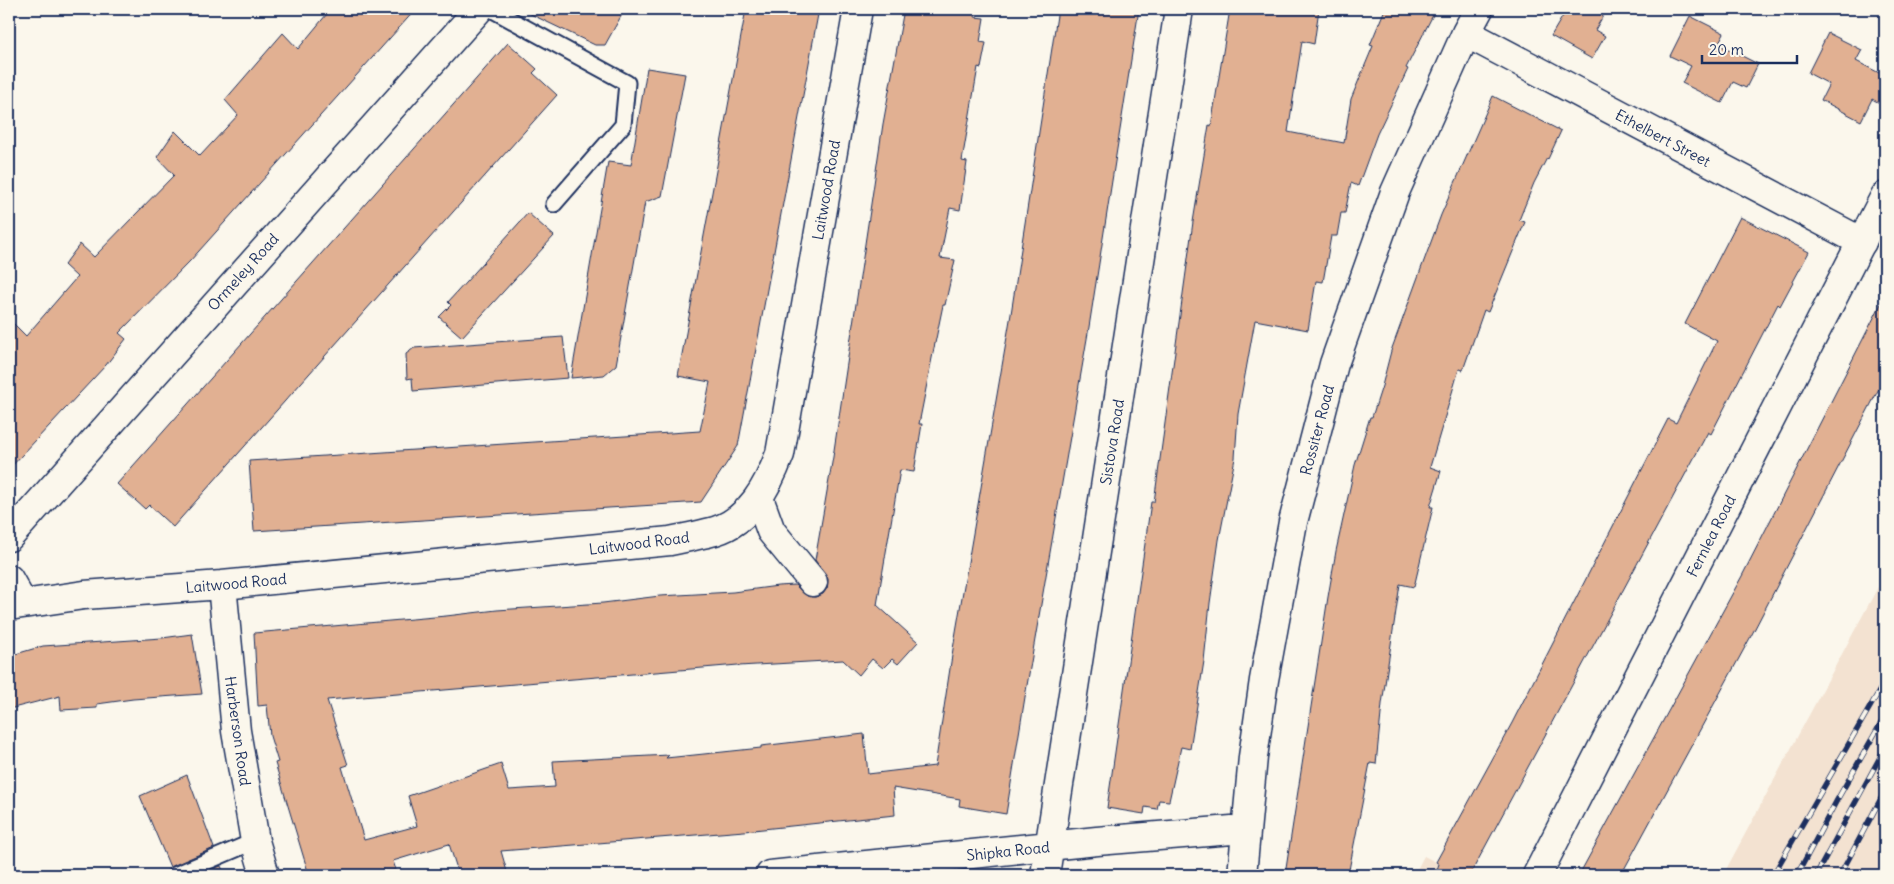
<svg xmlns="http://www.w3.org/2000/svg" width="1894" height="884" viewBox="0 0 1894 884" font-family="Delius,sans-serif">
  <rect width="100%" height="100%" fill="#fbf7ec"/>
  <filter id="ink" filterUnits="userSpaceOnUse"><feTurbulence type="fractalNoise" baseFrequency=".02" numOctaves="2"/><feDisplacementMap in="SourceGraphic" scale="10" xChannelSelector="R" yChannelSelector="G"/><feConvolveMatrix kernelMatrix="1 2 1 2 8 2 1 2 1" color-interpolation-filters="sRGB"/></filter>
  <g filter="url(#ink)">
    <!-- built -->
    <path fill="#f3e2d1" d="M1885,574V875H1723Z
      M1424,856L1436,862L1460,875H1414Z"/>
    <!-- building -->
    <path fill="#e1b092" stroke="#1b2f5e" d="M331,9H416L190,261L119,333L126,339L106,365L9,469V319L26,336L77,277L64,265L80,244L94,257L174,175L157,157L175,131L200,156L238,115L225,100L283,33L298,49Z
      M520,9H625L605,45H595Z
      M746,9H819L738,446L701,502L254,531L249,461L700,431L710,382L678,376Z
      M904,9H976L975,17L984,18L980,42L986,43L981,68L978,67L962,161L967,162L960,210L950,208L940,258L955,260L945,305H943L933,353L919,424H922L914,472L900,470L877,605L918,642L898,664L892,659L883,668L872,659L859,675L843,660L739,666L738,665L327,700L348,765L342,767L364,840L417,826L408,796L501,764L509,790L555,787L553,761L669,755L666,758L761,748V746L864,734L868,774L935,766L953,649L1011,314L1058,9H1139L1089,327L1025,697L1006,814L959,806L960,799L893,788L895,815L744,831L501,851L508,875H459L449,844L393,861L396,870L379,875H309L275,763L278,762L270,736L267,705L258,706L254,633L446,616L497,610L603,603L660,596L733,592L778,586L795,585L807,596L815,597L823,594L827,588L828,579L815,560L833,457L883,124Z
      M1230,9H1319L1314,44L1302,41L1288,132L1344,143L1351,99L1373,46L1370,45L1385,9H1436L1406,68L1408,69L1377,134L1358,186L1351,183L1345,213H1341L1337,236H1331L1323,282L1316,281L1308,330L1255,320L1238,414L1235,458L1219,540L1210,603L1204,661L1190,749L1181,747L1169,801L1159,800L1157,809L1145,807L1144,814L1107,808L1151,502H1154L1193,222L1209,125L1211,126Z
      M1567,9H1607L1595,30L1605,36L1592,59L1551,36Z
      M1690,16L1724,33L1718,44L1758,64L1746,88L1733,82L1722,103L1682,83L1691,66L1670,56Z
      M1828,33L1862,50L1856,61L1885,76V106L1872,99L1861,121L1821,100L1829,84L1808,73Z
      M508,43L537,69L533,73L557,95L173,527L149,505L145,509L117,484Z
      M647,68L685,74L662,196L645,202L616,365L604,375L571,378L608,162L631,165Z
      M1493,96L1561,131L1548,159L1547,158L1534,183L1519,220L1525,222L1488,312L1484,310L1463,370L1459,369L1430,467L1441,471L1430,507H1433L1414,587L1400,584L1382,704L1376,764L1370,763L1348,875H1285L1328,597L1336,551L1355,465L1370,417H1372L1382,386L1391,351L1418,277L1441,215Z
      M528,213L554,236L462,337L439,317L451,305L448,302Z
      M1740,217L1809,252L1780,306L1778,304L1711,434L1708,432L1470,875H1435L1439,864L1436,862L1512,723L1668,419L1676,423L1717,341L1685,324Z
      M1885,296V377L1750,638L1621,875H1579L1742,576Z
      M563,337L568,378L413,391L412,378L407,379L406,354L414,348Z
      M192,634L202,694L133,699L97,704V708L61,710L60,696L9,709V656L43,646L162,638Z
      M187,775L214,848L170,867L140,796Z
      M221,866L225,875H198Z"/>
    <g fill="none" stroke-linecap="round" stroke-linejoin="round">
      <!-- lane casing -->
      <g stroke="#1b2f5e" stroke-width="19">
        <path id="lane" d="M491,9L627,83L623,125L554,204
          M175,875L255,841"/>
      </g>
      <!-- street casing -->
      <g stroke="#1b2f5e" stroke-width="31">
        <path id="street" d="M1466,33L1862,242
          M759,498L771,531L813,582
          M9,537L479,9
          M9,579L23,604
          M222,585L236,731L255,841L265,875
          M9,606L84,595L222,585L670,541C685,538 700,535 715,531C750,520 768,486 780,454L858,9
          M770,875L1097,841L1232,830L1246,832
          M1045,875L1179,9
          M1242,875L1253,757L1264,680L1293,522L1317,430L1334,364L1395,192L1466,33L1479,9"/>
      </g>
      <!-- secondary casing -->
      <g stroke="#1b2f5e" stroke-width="31">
        <path id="secondary" d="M1537,875L1885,196"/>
      </g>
      <!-- lane -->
      <use href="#lane" stroke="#fbf7ec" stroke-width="15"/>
      <!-- street -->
      <use href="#street" stroke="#fbf7ec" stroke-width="28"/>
      <!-- secondary -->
      <use href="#secondary" stroke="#fbf7ec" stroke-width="28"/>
      <!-- rail casing -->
      <g stroke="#1b2f5e" stroke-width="5.5">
        <path id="rail" d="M1773,875L1885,681
          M1797,875L1837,800L1885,716
          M1816,875L1885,748
          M1840,875L1885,791"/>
      </g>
      <!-- rail -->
      <use href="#rail" stroke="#fbf7ec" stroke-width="4" stroke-dasharray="11" stroke-linecap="butt"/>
    </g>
  </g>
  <g text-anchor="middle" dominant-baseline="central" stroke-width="4.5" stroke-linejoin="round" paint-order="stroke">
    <!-- street labels -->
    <g font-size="15" fill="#1b2f5e" stroke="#fbf7ec">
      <text transform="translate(1663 138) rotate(28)">Ethelbert Street</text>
      <text transform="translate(826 190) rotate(-80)">Laitwood Road</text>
      <text transform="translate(243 272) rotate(-48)">Ormeley Road</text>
      <text transform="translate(1317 430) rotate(-75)">Rossiter Road</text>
      <text transform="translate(1112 442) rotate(-81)">Sistova Road</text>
      <text transform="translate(1711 536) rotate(-63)">Fernlea Road</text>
      <text transform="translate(639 543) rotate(-7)">Laitwood Road</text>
      <text transform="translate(236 583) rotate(-5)">Laitwood Road</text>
      <text transform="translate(238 731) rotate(82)">Harberson Road</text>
      <text transform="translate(1008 851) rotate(-6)">Shipka Road</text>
    </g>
  </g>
  <!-- margin -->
  <rect width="1894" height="884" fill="none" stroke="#fbf7ec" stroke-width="30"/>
  <rect x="15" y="15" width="1864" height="854" fill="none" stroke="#1b2f5e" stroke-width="2" filter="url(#ink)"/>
  <!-- scale -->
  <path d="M1702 55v8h95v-8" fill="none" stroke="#1b2f5e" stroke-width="2.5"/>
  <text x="1709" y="55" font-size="15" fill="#1b2f5e" stroke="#fbf7ec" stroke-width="4" paint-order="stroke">20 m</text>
</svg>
